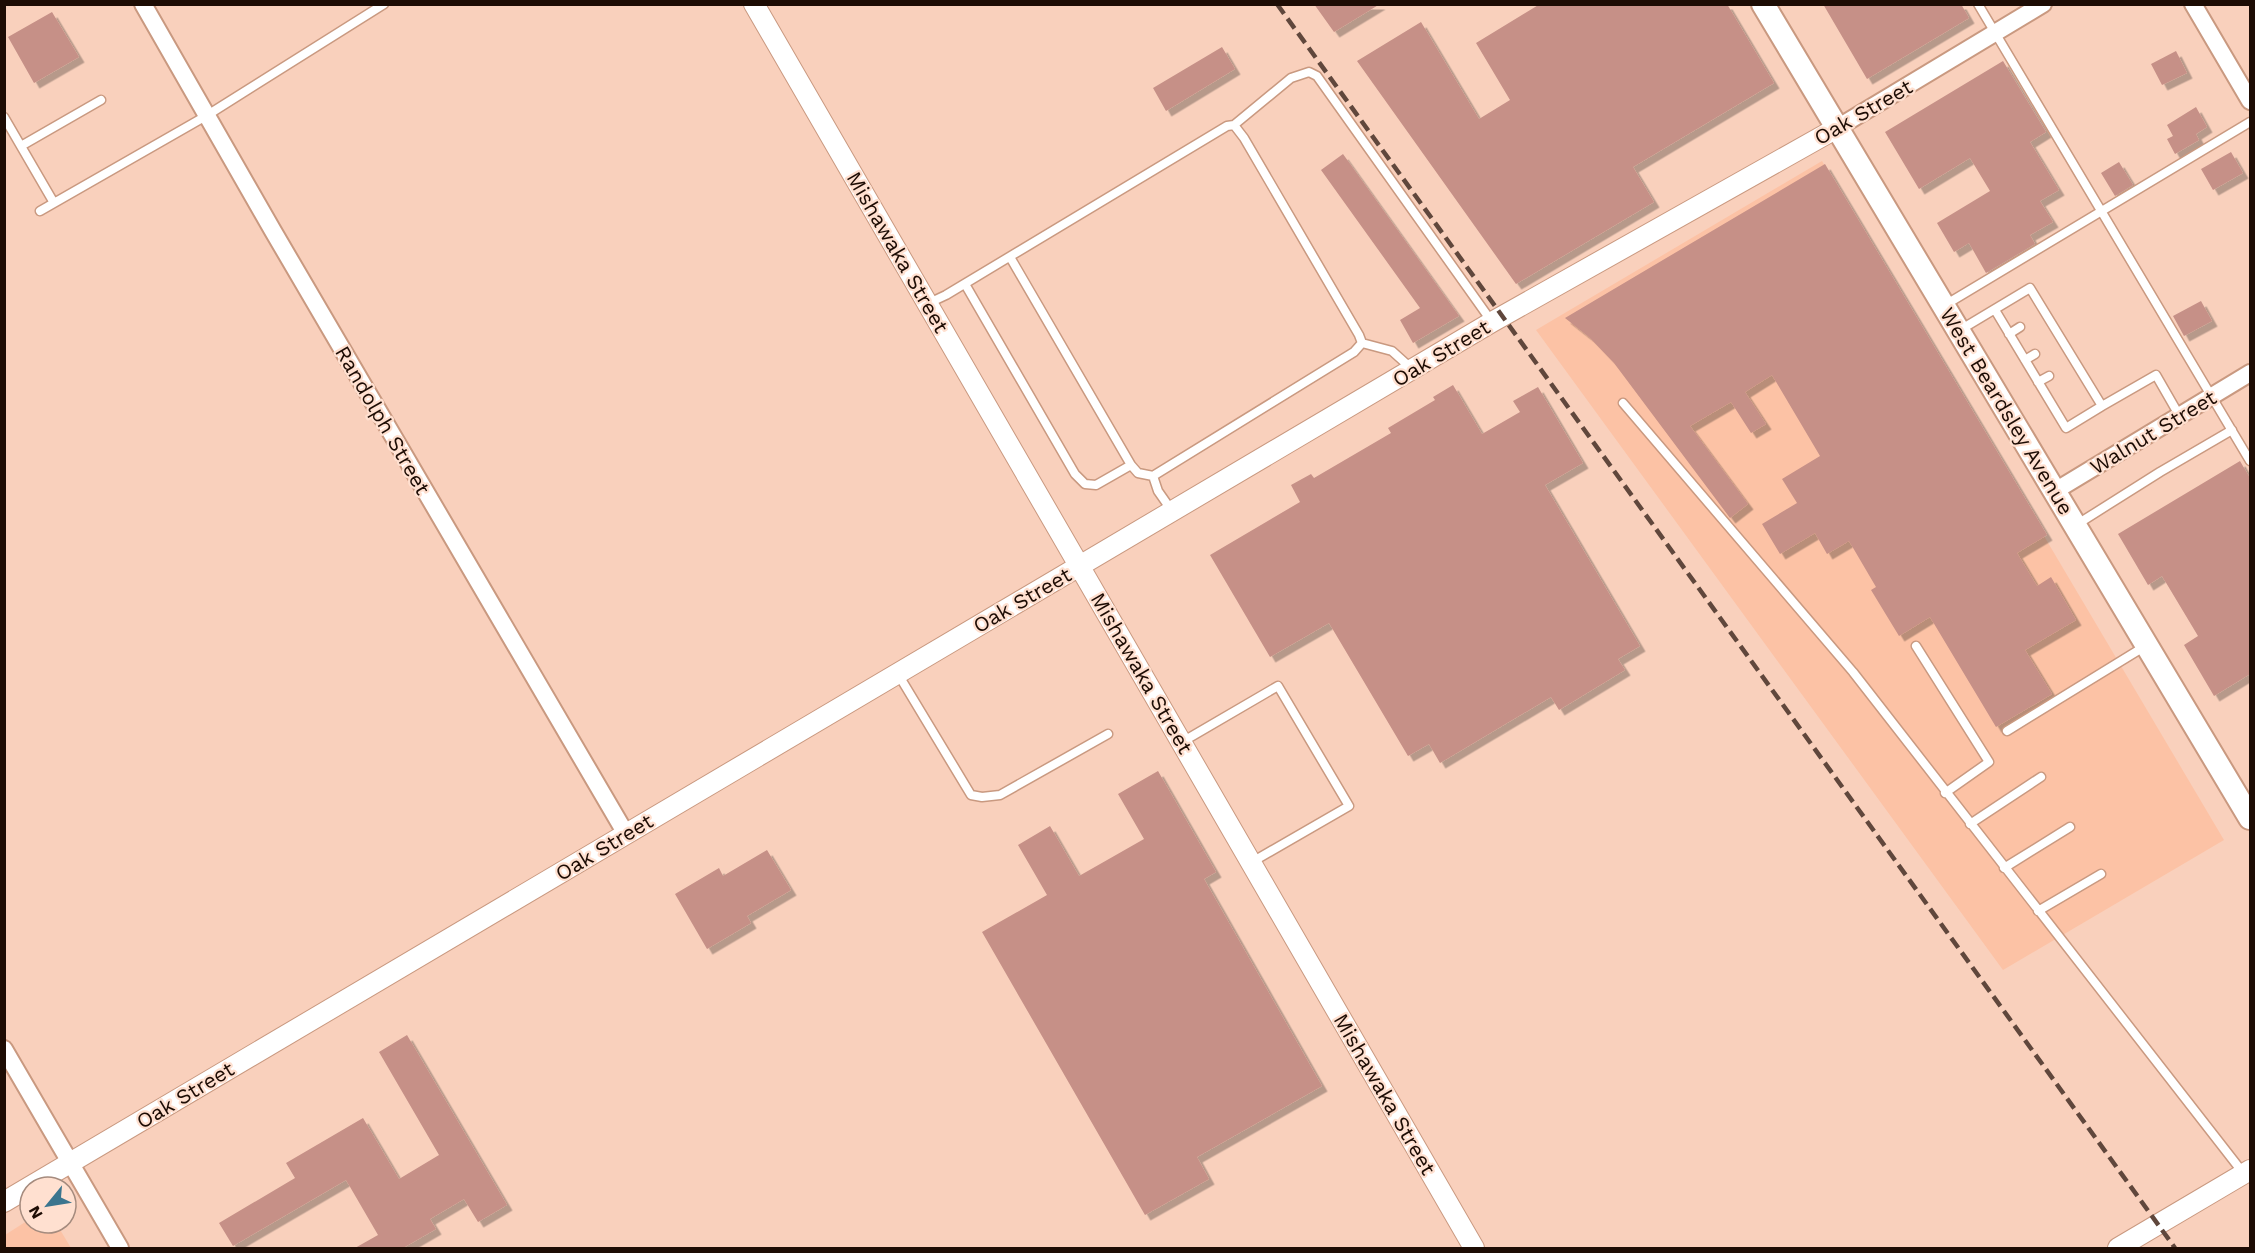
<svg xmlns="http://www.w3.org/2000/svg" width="2255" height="1253" viewBox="0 0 2255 1253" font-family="'Work Sans',sans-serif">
  <defs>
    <filter id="shadow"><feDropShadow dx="5.5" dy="5.5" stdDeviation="0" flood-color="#0004"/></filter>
  </defs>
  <rect width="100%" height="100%" fill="#f9d0bc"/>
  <!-- built -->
  <path fill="#fcc2a5" d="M1822,161L2224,840L2003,970L1536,330Z
    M30,1219V1223H56L71,1248H5V1235Z"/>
  <!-- building -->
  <path fill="#c69087" filter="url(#shadow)" d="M1314,4H1380L1334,32Z
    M1540,4H1727L1774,83L1633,167L1654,202L1516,284L1357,61L1421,22L1479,119L1510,100L1476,43Z
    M1823,4H1961L1969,18L1867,79Z
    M52,12L79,57L34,83L8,37Z
    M1222,47L1235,69L1166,111L1153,88Z
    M2176,51L2187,73L2162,85L2151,64Z
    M2003,61L2046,132L2030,142L2059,190L2040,201L2053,222L2030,235L2035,244L1986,273L1969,243L1954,252L1937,223L1990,191L1970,158L1919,189L1885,132Z
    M2196,107L2207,127L2196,134L2199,140L2175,154L2167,139L2173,136L2167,125Z
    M2231,152L2243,173L2213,190L2201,169Z
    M1343,154L1459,316L1413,343L1400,320L1420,308L1321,170Z
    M2119,162L2133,185L2115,196L2101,173Z
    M1825,164L2047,535L2017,553L2037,586L2051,577L2076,620L2025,650L2052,694L1996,727L1930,617L1899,636L1871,590L1876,587L1849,541L1827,554L1815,533L1780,554L1762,524L1797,503L1782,479L1820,456L1772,375L1745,392L1766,424L1751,433L1731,402L1690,426L1748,504L1730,518L1614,363L1589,337L1565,318Z
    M2201,301L2212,321L2184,336L2173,316Z
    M1453,385L1482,434L1520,412L1513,401L1538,387L1583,463L1545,485L1640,646L1618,659L1625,670L1559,710L1551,697L1440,763L1429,744L1408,756L1329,623L1270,657L1210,555L1300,502L1291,485L1311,474L1314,478L1391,433L1388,428L1435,400L1433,397Z
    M2240,461L2250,478V674L2214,696L2184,645L2198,636L2162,576L2148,585L2118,534Z
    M1158,771L1216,872L1204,879L1322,1086L1197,1157L1209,1179L1145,1215L982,932L1047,895L1018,845L1050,826L1079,876L1144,839L1118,794Z
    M767,850L791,890L747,916L751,923L707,949L675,894L719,868L723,876Z
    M407,1035L507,1205L478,1222L464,1199L430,1219L436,1229L403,1248H355L378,1235L346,1180L233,1246L219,1223L295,1178L286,1163L363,1118L399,1179L439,1155L379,1052Z"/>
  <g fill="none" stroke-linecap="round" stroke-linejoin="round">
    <!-- service casing -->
    <g stroke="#c99980" stroke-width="11">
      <path id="service" d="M1978,4L2250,461
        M4,117L54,203
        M1234,125L1291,78L1309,72L1317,76L1492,322
        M21,146L101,100
        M40,211L206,116L384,4
        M1010,257L1131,465L1138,473L1153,476
        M965,284L1075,474L1085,484L1096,485L1131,465
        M929,303L946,295L1227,126L1234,125L1244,138L1359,335L1362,343L1354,352L1153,476L1158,491L1172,511
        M1945,305L2250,122
        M1995,310L2066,428L2102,406
        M1960,330L2030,288L2102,406L2156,375L2179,415
        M2009,334L2020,327
        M1362,343L1392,351L1412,369
        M2025,360L2035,354
        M2038,382L2049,376
        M1623,403L1853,672L2244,1174
        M2076,525L2160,472L2232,430
        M1916,646L1989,762L1945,793
        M898,674L971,795L982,797L1000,795L1108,734
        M2007,731L2147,645
        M1182,742L1278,686L1349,806L1252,862
        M1970,824L2041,777
        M2004,868L2070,827
        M2038,911L2101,874"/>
    </g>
    <!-- minor casing -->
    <g stroke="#c99980" stroke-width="20">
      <path id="minor" d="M143,4L273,231L626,834
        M2193,4L2250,101
        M1837,128L2043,4
        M2055,491L2250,373
        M4,1049L120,1248"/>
    </g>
    <!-- tertiary casing -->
    <g stroke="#c99980" stroke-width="22">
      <path id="tertiary" d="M754,4L1474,1248
        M4,1202L1492,322L1837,128
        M2118,1248L2250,1170"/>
    </g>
    <!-- secondary casing -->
    <g stroke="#c99980" stroke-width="26">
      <path id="secondary" d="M1763,4L2250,818"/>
    </g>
    <!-- service -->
    <use href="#service" stroke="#fff" stroke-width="8"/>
    <!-- minor -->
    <use href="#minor" stroke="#fff" stroke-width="16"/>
    <!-- tertiary -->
    <use href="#tertiary" stroke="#fff" stroke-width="20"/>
    <!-- secondary -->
    <use href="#secondary" stroke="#fff" stroke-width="22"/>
    <!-- rail -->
    <path stroke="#60473c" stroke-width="4.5" stroke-dasharray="12 6" stroke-linecap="butt" d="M1277,4L2175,1248"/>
  </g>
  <g text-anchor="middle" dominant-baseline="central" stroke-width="4.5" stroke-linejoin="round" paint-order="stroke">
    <!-- street labels -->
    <g font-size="21" fill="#1d0c04" stroke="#ffe0d0">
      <text transform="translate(1863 112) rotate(-30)">Oak Street</text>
      <text transform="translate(898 252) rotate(60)">Mishawaka Street</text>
      <text transform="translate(1441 353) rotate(-31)">Oak Street</text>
      <text transform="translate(2007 411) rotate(59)">West Beardsley Avenue</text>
      <text transform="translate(383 420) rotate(60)">Randolph Street</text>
      <text transform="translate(2153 432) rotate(-31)">Walnut Street</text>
      <text transform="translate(1022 600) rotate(-30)">Oak Street</text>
      <text transform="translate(1142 673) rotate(60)">Mishawaka Street</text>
      <text transform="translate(604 847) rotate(-31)">Oak Street</text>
      <text transform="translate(1385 1094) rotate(60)">Mishawaka Street</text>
      <text transform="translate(185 1095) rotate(-31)">Oak Street</text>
    </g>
  </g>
  <!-- border -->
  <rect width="2255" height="1253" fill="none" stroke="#1d0c04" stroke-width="12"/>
  <!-- north arrow -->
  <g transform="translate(48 1205) rotate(240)"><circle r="28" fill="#ffe0d0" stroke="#a58b7e" stroke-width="1.5"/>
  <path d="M0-4.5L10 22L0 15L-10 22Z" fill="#3b758e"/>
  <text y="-9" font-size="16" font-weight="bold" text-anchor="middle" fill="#1d0c04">N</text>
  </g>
</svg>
